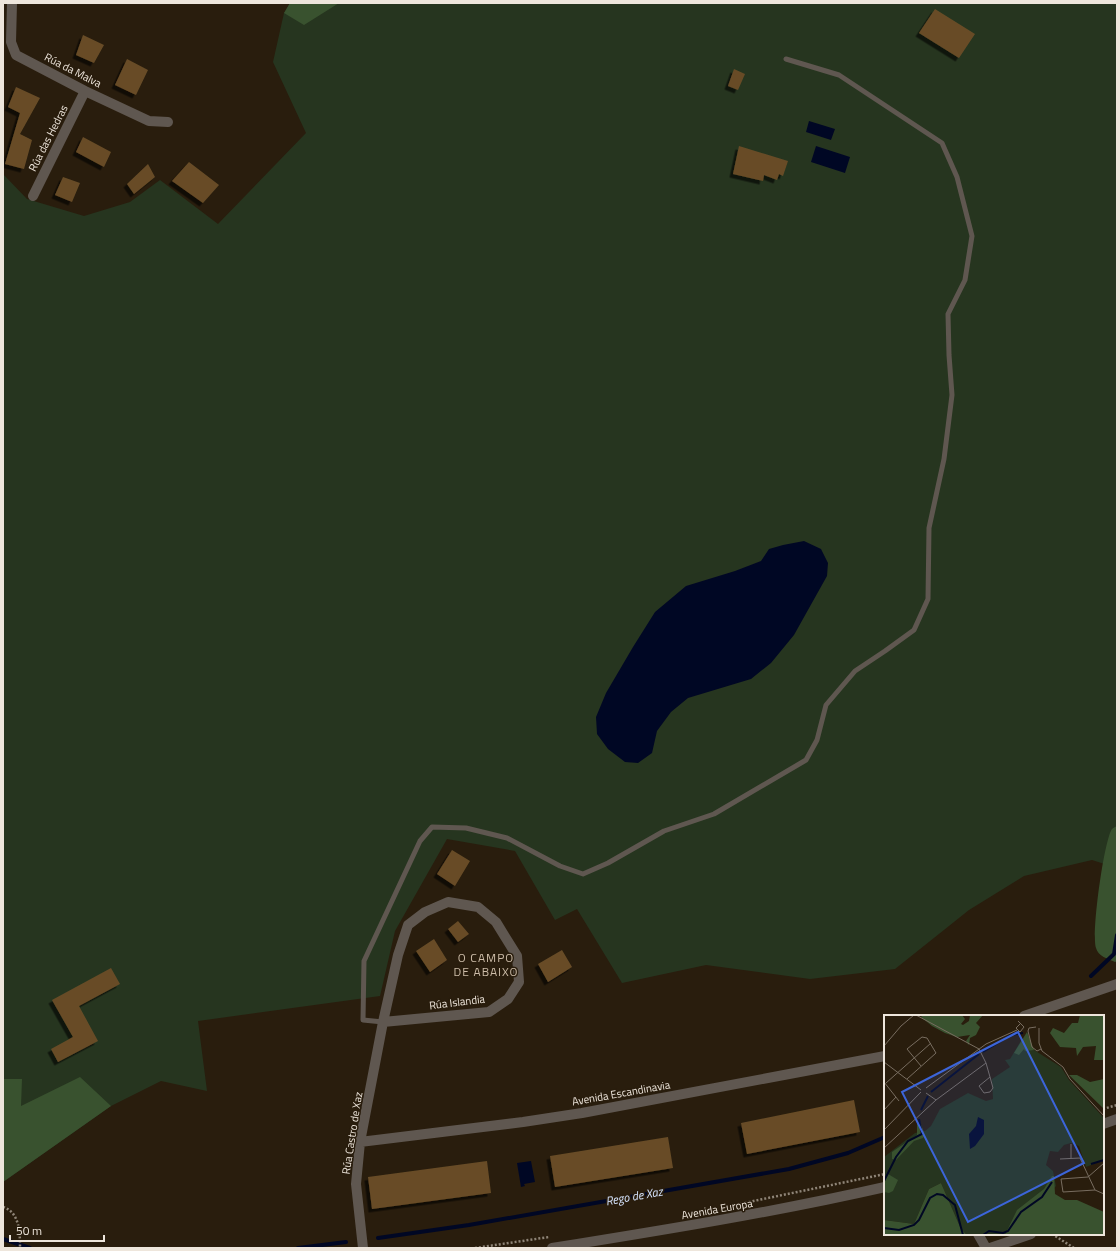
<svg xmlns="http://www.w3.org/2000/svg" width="1120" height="1251" viewBox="0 0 1120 1251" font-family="'Titillium Web',sans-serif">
  <defs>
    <filter id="shadow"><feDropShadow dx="-3.5" dy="3.5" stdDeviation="0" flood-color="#0009"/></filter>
  </defs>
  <rect width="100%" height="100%" fill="#291d0d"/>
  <!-- green -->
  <path fill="#26351f" d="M290,3H1117V868L1092,860L1024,876L969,910L895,969L810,979L706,965L622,983L577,909L555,920L515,851L447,839L395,931L380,996L198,1021L207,1091L161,1081L111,1106L3,1182V174L27,199L84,216L130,202L160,180L218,224L306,133L273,62L284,13Z"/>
  <!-- forest -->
  <path fill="#39522f" d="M290,3H339L304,25L284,13Z
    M1117,826V961L1115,962C1108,959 1098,956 1096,948C1091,935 1104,840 1112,829C1113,828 1115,827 1117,826Z
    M80,1077L111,1106L3,1182V1079H22L21,1106Z"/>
  <!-- water -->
  <path fill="#000724" d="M809,121L835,129L831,140L806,132Z
    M816,146L850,157L845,173L811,162Z
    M804,541L821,549L828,563L827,576L794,635L771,663L751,679L688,698L671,712L657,731L652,753L638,763L625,762L608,749L597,734L596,717L606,693L633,647L655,612L686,586L735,571L761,561L769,549L783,545Z
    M531,1161L535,1182L524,1184L525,1186L521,1187L517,1163Z"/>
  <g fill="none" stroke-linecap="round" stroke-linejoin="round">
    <!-- stream -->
    <path stroke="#000724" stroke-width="4" d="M1091,976L1114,954L1117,935
      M378,1238L469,1225L789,1169L848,1153L885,1137
      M3,1239L30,1248
      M298,1248L346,1242"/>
  </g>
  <!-- building -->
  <path fill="#674c27" filter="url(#shadow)" d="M935,9L975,34L959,58L919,33Z
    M83,35L104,45L94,63L76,55Z
    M127,59L148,70L136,95L115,85Z
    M734,69L745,74L738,90L728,86Z
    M16,87L40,98L20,134L32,140L24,169L5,164L20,113L8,107Z
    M83,137L111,152L104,167L76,152Z
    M739,146L788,161L783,176L779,174L777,180L764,175L763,181L733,174Z
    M189,162L219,185L203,203L172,181Z
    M148,164L155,177L134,194L127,184Z
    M63,177L80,183L72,202L55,195Z
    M452,850L470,861L455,886L437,874Z
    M458,921L469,934L458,942L448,929Z
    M434,939L447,960L430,972L416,951Z
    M562,950L572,967L548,982L538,964Z
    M111,968L120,984L79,1006L98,1041L58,1062L51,1049L73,1037L52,1000Z
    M854,1100L860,1132L747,1154L741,1123Z
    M668,1137L673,1168L555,1187L550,1156Z
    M487,1161L491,1193L372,1209L368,1177Z"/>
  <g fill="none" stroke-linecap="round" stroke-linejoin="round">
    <!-- path -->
    <path stroke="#8e8477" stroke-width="2.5" stroke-dasharray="2 2" stroke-linecap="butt" d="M1103,1109L1117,1105
      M729,1206L885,1174
      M3,1207C20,1212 20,1234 20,1248
      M1052,1234L1074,1248
      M475,1248L549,1237"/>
    <!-- lane -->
    <path stroke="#5f5750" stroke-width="5" d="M383,1022L363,1020L364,961L420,841L432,827L466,828L507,838L560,866L583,874L608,863L664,831L714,814L806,760L817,740L826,705L855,671L885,651L914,630L928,599L929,528L944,459L952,395L949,355L948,314L965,280L972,236L957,177L942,143L839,75L786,59"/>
    <!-- street -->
    <path stroke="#5f5750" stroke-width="10" d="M12,3L11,42L16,55L85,91L149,121L168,122
      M33,196L85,91
      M1024,1016L1117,984
      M1103,1124L1117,1119
      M360,1142L523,1122L582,1113L885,1056
      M978,1234L986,1248
      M363,1248L356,1184L360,1142L383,1022L398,955L408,925L425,912L448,902L478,907L496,922L517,956L519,982L508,999L489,1012L383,1022
      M552,1248C664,1230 775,1212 885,1187
      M990,1248L1031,1234"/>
  </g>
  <g text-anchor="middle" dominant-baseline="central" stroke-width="3" stroke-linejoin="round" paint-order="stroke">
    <!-- street labels -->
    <g font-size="11" fill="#eee6dc" stroke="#291d0d">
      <text transform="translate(73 70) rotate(27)">Rúa da Malva</text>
      <text transform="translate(48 138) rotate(-63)">Rúa das Hedras</text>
      <text transform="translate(457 1002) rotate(-7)">Rúa Islandia</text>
      <text transform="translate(621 1093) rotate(-10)">Avenida Escandinavia</text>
      <text transform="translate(352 1133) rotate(-81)">Rúa Castro de Xaz</text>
      <text transform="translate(717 1209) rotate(-10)">Avenida Europa</text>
    </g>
    <!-- neighbourhood labels -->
    <g font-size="12" letter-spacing="1" fill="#cdbda9" stroke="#291d0d">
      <text x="486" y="957">O CAMPO<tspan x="486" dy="14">DE ABAIXO</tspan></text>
    </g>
    <!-- water labels -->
    <g font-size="12" font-style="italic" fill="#d5e3fc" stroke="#291d0d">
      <text transform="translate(634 1196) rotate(-10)">Rego de Xaz</text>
    </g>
  </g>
  <!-- overview -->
  <g transform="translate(884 1015)">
    <rect width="220" height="220" fill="#291d0d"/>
    <path d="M138,24L145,26L150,35L177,52L185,65L219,102L220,145L202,152L195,131L187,128L180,130L174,137L166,136L162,150L169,156L172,171L126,220H83L77,214L57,168L45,174L30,209L0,205V142L31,118L41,116L47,111L56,94L84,78L102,86L109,84L108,64L126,52L121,45L126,44Z" fill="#26351f"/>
    <path d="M39,0H78L81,4L77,9L79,10L85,6L86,0H99L92,8L96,12L92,20L86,23L85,30L82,26L86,20L73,22L61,18L48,11L37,2ZM196,0L220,1V45H210L212,31L199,32L193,41L192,33L176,32L166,18L169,13L180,18L188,8H194ZM143,17L150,35L141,36L140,34L135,40L130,38ZM185,60H193L206,67L220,64V94ZM36,107L41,120L39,123L30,126L12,145L8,144V137L33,120V108ZM4,159L14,165L9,176L5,178L0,177V162ZM168,161H170L171,179L181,185H193L220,197V220H121L133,195L160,174ZM57,168L77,214L83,220H0V205L30,209L45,174Z" fill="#39522f"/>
    <path d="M94,102L100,105V119L91,131L86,134L85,119L92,111Z" fill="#000724"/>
    <path fill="none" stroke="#000724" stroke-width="2" d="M99,37L127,20L139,18M47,77L95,39M37,95L44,81M207,149L220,145M0,166L12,142L24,126L38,119L35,104M0,213L15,215L30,210L35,205L46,183L53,179L59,180L71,190L79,220M99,220L105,216L119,218L124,216L137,197L158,182L168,167"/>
    <path fill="none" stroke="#786d60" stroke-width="1" d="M32,0L95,34L102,48L106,62L109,73L106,77L100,78L95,71L106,62M134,6L140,12L136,17L132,13L136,9M152,12L145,13L144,16L148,32L153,36L157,34M155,13V28L158,36L179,52L186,64L220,101M0,31L17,11L30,0M0,47L37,75M23,64L52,38L43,23L38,22L23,34L37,51M0,67L15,86M2,68L47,28M42,73L102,29L133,15M42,78L52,85M0,95L12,82M0,115L37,77M187,129V143M0,133L52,85L102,48M176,144L196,143L211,175L220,179M211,175L179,177L177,164L204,162L220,148"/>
    <path fill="#3c65d9" fill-opacity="0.15" stroke="#3c65d9" stroke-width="2" d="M134,17L200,148L84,207L18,77Z"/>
    <rect width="220" height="220" fill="none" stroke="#eee6dc" stroke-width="2"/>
  </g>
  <!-- border -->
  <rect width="1120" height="1251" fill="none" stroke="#eee6dc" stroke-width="8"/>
  <!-- scale -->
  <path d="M10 1235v6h94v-6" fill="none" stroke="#eee6dc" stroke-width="2"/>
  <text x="16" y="1235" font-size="12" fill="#eee6dc" stroke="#291d0d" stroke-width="3" paint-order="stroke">50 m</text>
</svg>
